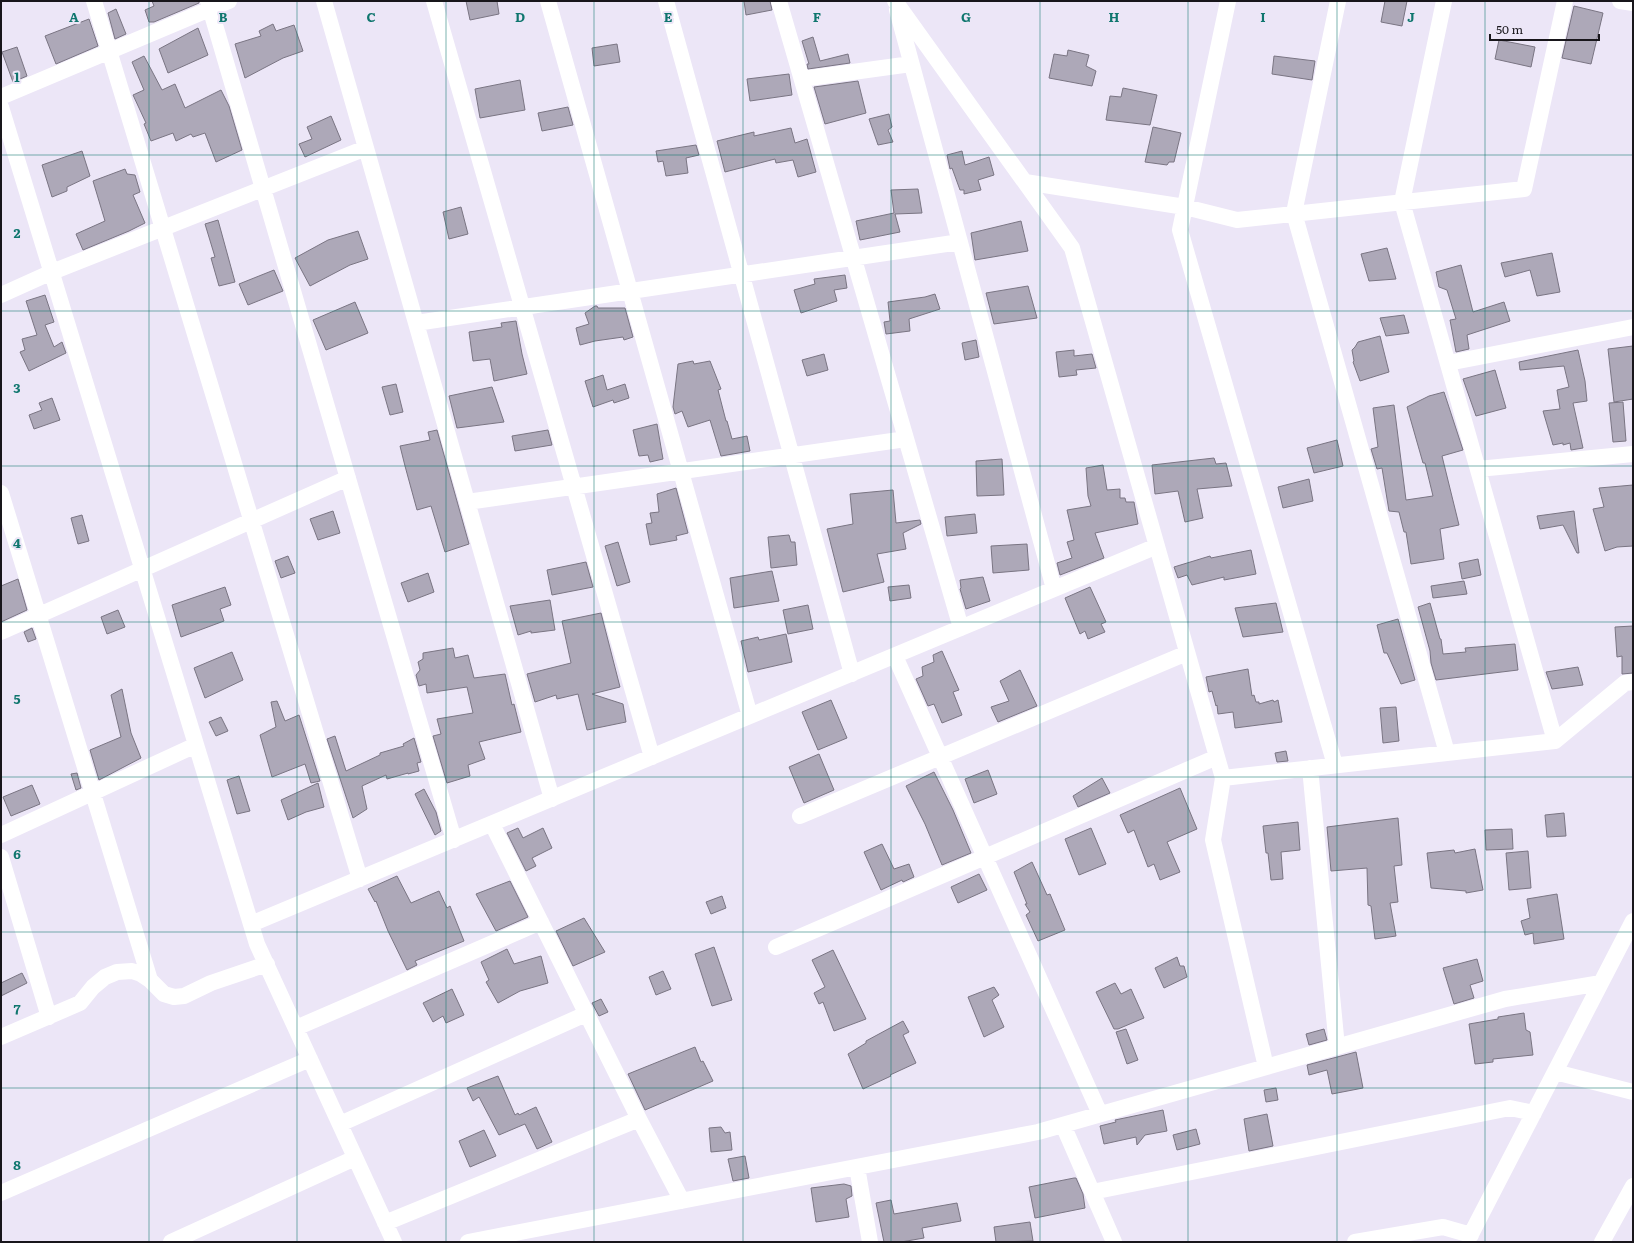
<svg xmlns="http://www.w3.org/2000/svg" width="1634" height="1243" viewBox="0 0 1634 1243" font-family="Literata,serif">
  <rect width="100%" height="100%" fill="#ece6f7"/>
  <!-- building -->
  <path fill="#ada8b8" stroke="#7a7583" d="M152,1H199V3L154,22H149L145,10L154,6Z
    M466,1H497L499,14L470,20Z
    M744,1H770L772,10L746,15Z
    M1385,1H1407L1402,26L1381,22Z
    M1574,6L1603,13L1591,64L1562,58Z
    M116,9L126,34L115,39L108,13Z
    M89,19L98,46L56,64L45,36Z
    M273,24L276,31L294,25L303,51L283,58L245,78L235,44L261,36L259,31Z
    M198,28L208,55L168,73L159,49Z
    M813,37L820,61L848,54L850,63L808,69L807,64H809L802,41Z
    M1499,40L1535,47L1531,67L1495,59Z
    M617,44L620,62L594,66L592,48Z
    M17,47L27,76L13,82L2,52Z
    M1068,50L1089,55L1086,66L1096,71L1092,86L1049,78L1054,54L1067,56Z
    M144,56L162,90L175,84L185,108L221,90L229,106L242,150L216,162L205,133L193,137L191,134L176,141L173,133L151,141L144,124L146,123L133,95L144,90L132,62Z
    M1274,56L1315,61L1312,80L1272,74Z
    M789,74L792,95L750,101L747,79Z
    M520,80L525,110L480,118L475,89Z
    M858,81L866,113L825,124L814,87Z
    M1123,88L1157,95L1150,125L1106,120L1110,96L1121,97Z
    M568,107L573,125L542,131L538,113Z
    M889,114L892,127L888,130L893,142L878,145L869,119Z
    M331,116L341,140L305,157L299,144L312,139L307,127Z
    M1153,127L1181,133L1174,162H1169L1167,165L1145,162Z
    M791,128L795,143L807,139L816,172L798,177L793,160L776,163L775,159L725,172L717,141L754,132V136Z
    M696,145L699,155L686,158L688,173L666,176L663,161L658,162L656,151Z
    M82,151L90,176L67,187V191L52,197L42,165Z
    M962,151L965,165L989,157L994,175L978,180L981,190L964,194V190H960L952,168L950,169L947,155Z
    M125,169L127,174L135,175L140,192L133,195L145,223L129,231L83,250L76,234L105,221L93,181Z
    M918,189L922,213L895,214L900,232L860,240L856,221L894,213L891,190Z
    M461,207L468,234L449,239L443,212Z
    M218,220L235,282L219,286L211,258L215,257L205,224Z
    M1021,221L1028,251L975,260L971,233Z
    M358,231L368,259L350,265L310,286L295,258L328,240Z
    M1387,248L1396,279L1369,281L1361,254Z
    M1552,253L1560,292L1537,296L1530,270L1505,277L1501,263Z
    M1461,265L1473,312L1504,302L1510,321L1467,335L1469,349L1456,352L1450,320L1456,319L1447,290L1439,287L1436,272Z
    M274,270L283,291L248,305L239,284Z
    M845,275L847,288L834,290L837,301L801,313L794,290L815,284L814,279Z
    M1028,286L1037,318L994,324L986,293Z
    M935,294L940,309L909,319L910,331L886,334L884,322L890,321L888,302L925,297Z
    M45,295L54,322L45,325L54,347L62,342L66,353L29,371L20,352L25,350L22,339L37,335L26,301Z
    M355,302L368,333L326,350L313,320Z
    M595,306H597L598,308H625L633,337L624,340L623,337L595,341L580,345L576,328L589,324L585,313Z
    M1404,315L1409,333L1386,336L1380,318Z
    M516,321L522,354L527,374L494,381L490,359L473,361L469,332L502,327L501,323Z
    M1380,336L1389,372L1360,381L1353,362L1354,361L1352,350L1355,347L1358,342Z
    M976,340L979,357L965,360L962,343Z
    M1633,346V399L1614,402L1608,349Z
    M1074,350V356L1092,354L1096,368L1076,370L1077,375L1059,377L1056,352Z
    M1578,350L1585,381L1587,401L1573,403L1583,448L1571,450L1570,443L1563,445V443L1553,445L1543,411L1560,409L1557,390L1569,387L1564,366L1520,370L1519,362Z
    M824,354L828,370L807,376L802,360Z
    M693,361L694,364L710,361L721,389L718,390L726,421H727L732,439L747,436L750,451L721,456L710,420L688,427L682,411L675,414L673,407L678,364Z
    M1495,370L1506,408L1476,416L1463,379Z
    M603,375L607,390L625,384L629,398L614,403L613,400L593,407L585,381Z
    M396,384L403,412L390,415L382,387Z
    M492,387L504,422L457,428L449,396Z
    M1444,392L1463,450L1442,456L1459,525L1440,529L1444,559L1411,564L1406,532H1404L1399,512L1389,511L1382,468L1377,469L1371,449L1378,447L1373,408L1394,405L1406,500L1433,496L1425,463H1423L1407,407L1429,396Z
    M52,398L60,420L34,429L29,415L42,410L39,403Z
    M1623,402L1626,441L1613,442L1609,403Z
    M657,424L663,459L650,462L648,455L639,456L633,430Z
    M437,430L469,544L445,552L431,506L417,510L405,466L400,446L430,440L428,432Z
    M548,430L552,445L515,451L512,436Z
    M1337,440L1343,466L1314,473L1307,448Z
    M1214,458L1216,464L1226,463L1232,486L1197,489L1203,518L1185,522L1178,491L1155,494L1152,465Z
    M1002,459L1004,495L977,496L976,461Z
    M1103,465L1107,490L1120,489V498H1125L1126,502H1134L1138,524L1095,533L1104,558L1060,575L1057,563L1072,558L1067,542L1074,540L1067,510L1091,506L1088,496L1086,468Z
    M1309,479L1313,501L1283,508L1278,487Z
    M1633,485V546L1617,547L1605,551L1593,509L1604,507L1599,488Z
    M676,488L688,533L676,536L677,540L650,545L646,524L652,523L650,513L659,512L657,494Z
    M893,490L896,523L920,520L921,524L903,533L906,549L877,554L884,582L843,592L827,529L853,524L850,494Z
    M333,511L340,533L318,540L310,519Z
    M1574,511L1579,553H1577L1563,525L1540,529L1537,516Z
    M975,514L977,533L947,536L945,517Z
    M82,515L89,541L78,544L71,518Z
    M789,535L791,542H795L797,565L771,568L768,537Z
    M618,542L630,582L617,586L605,546Z
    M1027,544L1029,570L993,573L991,546Z
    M1251,550L1256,574L1224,580V577L1192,585L1187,575L1178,578L1174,567L1210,556L1211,558Z
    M288,556L295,573L281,578L275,561Z
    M1478,559L1481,575L1462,579L1459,563Z
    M586,562L593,587L552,595L547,570Z
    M772,571L779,601L734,608L730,578Z
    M428,573L434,592L408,602L401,583Z
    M983,577L990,601L966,609L960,589L961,588L960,580Z
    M18,579L27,610L1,622V586Z
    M1464,581L1467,594L1433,598L1431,586Z
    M909,585L911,598L890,601L888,587Z
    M225,587L231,605L220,609L224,621L181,637L172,605Z
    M1090,587L1106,622L1101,624L1105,632L1088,639L1085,631L1080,634L1065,598Z
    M550,600L555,630L531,633V631L518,635L510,606Z
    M1276,603L1283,632L1243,637L1235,608Z
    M1430,603L1440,639H1441L1443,654L1466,652L1465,648L1515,644L1518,670L1436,680L1431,663L1430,651L1418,607Z
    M808,605L813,629L788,634L783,610Z
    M118,610L125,627L107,634L101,617Z
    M601,613L620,687L592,694L623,704L626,722L587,730L578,694L557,699L556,695L535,702L527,674L571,663L562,621Z
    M1398,619L1415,680L1401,684L1387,653H1384L1377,625Z
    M1633,626V673L1622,674V656L1617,657L1615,627Z
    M32,628L36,639L28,642L24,632Z
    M786,634L792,662L748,672L741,641L758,637L759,640Z
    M453,648L455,658L468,655L474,678L505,674L512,705L514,704L521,732L479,742L485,759L468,765L470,776L447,783L433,736L441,734L437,719L473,713L467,687L427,693L426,684L419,686L416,675L420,670L418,662L423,659V653Z
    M942,651L959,690L953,692L962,715L942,723L934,704L928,706L916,679L923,676L922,667L934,662L933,655Z
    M232,652L243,680L205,698L194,668Z
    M1578,667L1583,685L1552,689L1546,672Z
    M1248,669L1252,696L1254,695L1256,702H1259V704L1273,700L1274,702L1278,700L1282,722L1235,728L1233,712L1218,714L1217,705L1216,706L1212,691L1209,692L1206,677Z
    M1020,670L1037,706L998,722L991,707L1009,701L1000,681Z
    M122,689L131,733L141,758L99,780L90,750L121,737L111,695Z
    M831,700L847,738L818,750L802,712Z
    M277,701L285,721L299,715L320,781L311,783L305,764L272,777L260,735L276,727L271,702Z
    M1396,707L1399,741L1383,743L1380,708Z
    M221,717L228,731L216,736L209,722Z
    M335,736L346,771L380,755V753L404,746L403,744L414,738L421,762L417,763L419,771L408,774V773L387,779L386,775L362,786L367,809L353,818L327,739Z
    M1286,751L1288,761L1277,762L1275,753Z
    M819,754L834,790L804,803L789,767Z
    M988,770L997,794L974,803L965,779Z
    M934,772L953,810L971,853L942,865L925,824L906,786Z
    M77,773L81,788L76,790L71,774Z
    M239,776L250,811L237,814L227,780Z
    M1102,778L1110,793L1078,807L1073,796Z
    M318,783L324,807L306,812L288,820L281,800Z
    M32,785L40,804L11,816L3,797Z
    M1180,788L1197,829L1167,842L1180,872L1160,880L1154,864L1148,867L1134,830L1128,833L1120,815Z
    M424,789L436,812L441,831L435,835L415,794Z
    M1564,813L1566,836L1547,837L1545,815Z
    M1398,818L1402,865L1394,866L1398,902L1390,903L1396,936L1375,939L1371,906L1368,905L1367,868L1331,871L1327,827Z
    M1298,822L1300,850L1281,852L1283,879L1271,880L1268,853H1266L1263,826Z
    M518,828L523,838L543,828L552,848L532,858L536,866L526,871L507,833Z
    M1091,828L1106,864L1079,875L1065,839Z
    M1512,829L1513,849L1486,850L1485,830Z
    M882,844L894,869L909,864L914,877L903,882L902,880L881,890L864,852Z
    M1475,849L1483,890L1466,893V891L1431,888L1427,853L1454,850L1455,853Z
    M1528,851L1531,888L1509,890L1506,853Z
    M1032,862L1047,895L1050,894L1065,930L1038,941L1026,915L1030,912L1025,904H1027L1014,872Z
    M979,874L987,890L958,903L951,887Z
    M397,876L411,903L439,891L447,908L450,906L464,941L415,961L417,965L407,970L388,931L376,901L375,902L368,889Z
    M510,881L528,917L496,931L476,894Z
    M1557,894L1564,939L1534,944L1533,933L1525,935L1521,921L1530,918L1527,899Z
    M722,896L726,908L711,914L706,902Z
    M584,918L605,952L573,966L556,931Z
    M714,947L732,1000L712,1006L695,954Z
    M507,949L514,964L541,956L548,983L520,991L498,1003L486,982L489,980L481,962Z
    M833,950L866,1019L834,1031L823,1002L819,1004L814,993L825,987L812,960Z
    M1177,957L1180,966H1184L1187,977L1164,988L1155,968Z
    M1477,959L1483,981L1470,985L1474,998L1454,1004L1443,968Z
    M663,971L671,989L656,995L649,977Z
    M22,973L27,983L1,996V983Z
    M1115,983L1121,994L1131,989L1144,1018L1118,1029H1114L1096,992Z
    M994,987L999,995L992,1000L1004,1027L984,1037L968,997Z
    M452,989L464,1015L446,1023L443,1016L433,1022L423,1003Z
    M601,999L608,1012L599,1016L592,1003Z
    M1524,1013L1526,1030L1530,1032L1533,1055L1493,1059V1062L1475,1064L1469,1024L1498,1019V1017Z
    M903,1021L909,1032L903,1035L916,1063L890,1075L891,1076L863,1089L848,1054L866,1043V1041Z
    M1126,1029L1138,1060L1127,1064L1116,1032Z
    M1324,1029L1327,1040L1309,1045L1306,1034Z
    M695,1047L701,1062L703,1061L713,1081L645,1110L628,1074Z
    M1356,1052L1363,1088L1332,1094L1327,1070L1309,1075L1307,1065Z
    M498,1076L515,1115L518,1113L519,1115L536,1107L552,1142L537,1149L525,1124L499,1135L479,1097L473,1101L467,1088Z
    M1276,1088L1278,1100L1266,1102L1264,1090Z
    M1163,1110L1167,1131L1145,1135L1137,1145L1136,1137L1104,1144L1100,1126L1116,1122L1115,1120Z
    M1267,1114L1273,1146L1249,1151L1244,1119Z
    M721,1127L725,1133L730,1132L732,1150L711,1152L709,1128Z
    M1196,1129L1200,1144L1177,1150L1173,1135Z
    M484,1130L496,1156L470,1167L459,1141Z
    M745,1156L749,1178L733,1181L728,1159Z
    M1074,1178H1076L1083,1194L1085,1208L1035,1218L1029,1187Z
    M844,1184L851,1186L852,1196L846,1199L849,1217L816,1222L811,1188Z
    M891,1200L894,1214L957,1203L961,1221L922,1228L924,1238L901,1242H884L876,1203Z
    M1030,1222L1033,1241L996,1242L994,1227Z"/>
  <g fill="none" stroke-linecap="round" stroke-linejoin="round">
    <!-- street -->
    <path stroke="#fff" stroke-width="16" d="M94,1L360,879
      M208,1L454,840
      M324,1L552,799
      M434,1L652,757
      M548,1L750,716
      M666,1L852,674
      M779,1L961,628
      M895,1L1072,248L1223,778L1213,840L1266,1067
      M1228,1L1180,230L1335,765
      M1338,1L1294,213L1447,753
      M1444,1L1402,202L1555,741
      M1620,1L1633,3
      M897,10L1054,589
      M802,79L911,64
      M1,97L229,1
      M1,107L257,944L394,1242
      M1025,182L1185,207L1237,220L1524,189L1565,1
      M1,295L52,272L366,148
      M416,323L960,242
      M1448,363L1633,327
      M1478,469L1633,454
      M1,493L150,980
      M467,502L906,439
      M1,632L348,478
      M895,656L1100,1114
      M1310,768L1337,1047
      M1223,778L1555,741L1625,683L1633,682
      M800,816L1187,653
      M492,824L639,1119L682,1201
      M1,835L196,745
      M1,857L49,1017
      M251,924L1157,546
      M776,947L1217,757
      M296,1028L541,922
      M1,1037L80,1003L93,987L105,977L117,972L132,971L141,974L150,980L164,994L174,997L184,996L211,983L267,964
      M1555,1072L1633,1092
      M340,1124L586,1014
      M1063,1125L1114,1242
      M857,1167L870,1242
      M1092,1192L1510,1108L1534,1113
      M1,1193L310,1059
      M385,1223L639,1119
      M171,1242L355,1158
      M468,1242L1038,1132L1505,999L1601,983
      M1355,1242L1443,1227L1471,1235
      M1467,1242L1633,921
      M1602,1242L1633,1186"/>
  </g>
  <!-- grid -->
  <path fill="none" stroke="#0f766e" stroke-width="1" stroke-opacity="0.55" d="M149,1V1242M297,1V1242M446,1V1242M594,1V1242M743,1V1242M891,1V1242M1040,1V1242M1188,1V1242M1337,1V1242M1485,1V1242M1,155H1633M1,311H1633M1,466H1633M1,622H1633M1,777H1633M1,932H1633M1,1088H1633"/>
  <g font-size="13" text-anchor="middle" font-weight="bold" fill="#0f766e" stroke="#ece6f7" stroke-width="4" stroke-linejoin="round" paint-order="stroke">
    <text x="74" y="22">A</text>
    <text x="223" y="22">B</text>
    <text x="371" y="22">C</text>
    <text x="520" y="22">D</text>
    <text x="668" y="22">E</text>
    <text x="817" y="22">F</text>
    <text x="966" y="22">G</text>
    <text x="1114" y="22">H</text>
    <text x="1263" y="22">I</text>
    <text x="1411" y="22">J</text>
    <text x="17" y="82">1</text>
    <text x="17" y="238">2</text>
    <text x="17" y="393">3</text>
    <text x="17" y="548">4</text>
    <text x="17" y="704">5</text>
    <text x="17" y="859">6</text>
    <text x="17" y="1014">7</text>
    <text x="17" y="1170">8</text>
  </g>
  <!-- border -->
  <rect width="1634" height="1243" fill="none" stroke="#18161b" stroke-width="4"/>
  <!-- scale -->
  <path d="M1490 34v6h109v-6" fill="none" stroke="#18161b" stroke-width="2"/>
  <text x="1496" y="34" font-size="12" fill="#18161b" stroke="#ece6f7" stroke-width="3" paint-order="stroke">50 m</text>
</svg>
